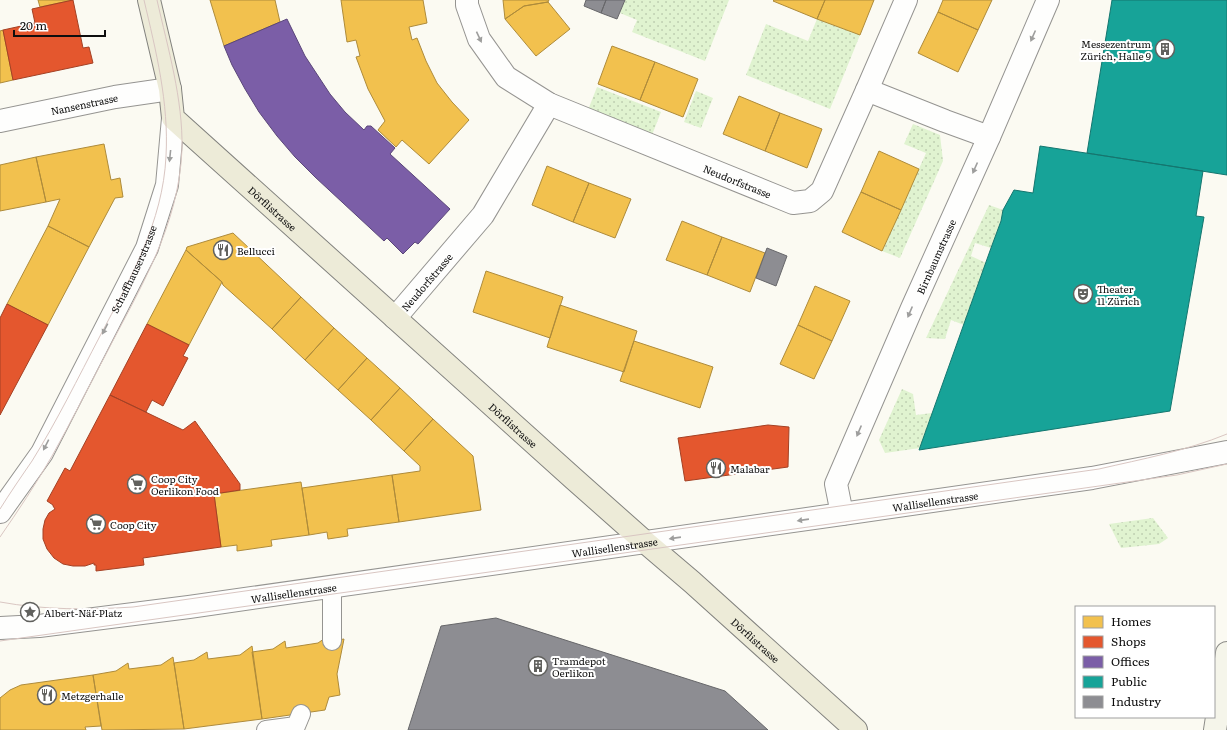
<svg xmlns="http://www.w3.org/2000/svg" width="1227" height="730" viewBox="0 0 1227 730" font-family="Literata,serif">
  <defs>
    <pattern id="grass-dots" width="8" height="8" patternUnits="userSpaceOnUse"><rect width="8" height="8" fill="#e0f3d0"/><path d="M2 2h.1M6 6h.1" fill="none" stroke="#bfcfb1" stroke-width="1.8" stroke-linecap="round"/></pattern>
  </defs>
  <rect width="100%" height="100%" fill="#fbfaf2"/>
  <!-- grass -->
  <path fill="url(#grass-dots)" d="M625,0H729L705,61L632,32L637,20L620,13Z
    M817,19L860,35L830,109L746,75L766,24L808,41Z
    M597,87L661,112L652,135L588,110Z
    M696,91L713,98L701,128L684,122Z
    M913,124L940,135L943,161L900,258L882,251L926,153L904,144Z
    M989,205L1003,210L1001,221L991,248L975,243L971,256L986,263L964,325L951,320L945,339L926,338Z
    M902,389L913,394L916,415L932,413L920,448L885,453L879,440Z
    M1153,518L1168,538L1159,544L1121,548L1109,524Z"/>
  <!-- homes -->
  <path fill="#f2c14e" stroke="#ae8b3b" d="M38,0H73L40,7Z
    M210,0H275L280,22L224,46Z
    M341,0H423L427,23L409,27L412,40L417,38L426,61L437,83L452,102L469,120L429,164L402,140L396,147L378,130L385,121L368,89L356,57L360,56L356,40L347,42Z
    M503,0H549L548,2L524,6L505,19Z
    M774,0H825L817,19L773,1Z
    M825,0H874L860,35L817,19Z
    M943,0H992L978,30L938,12Z
    M548,2L570,29L536,56L505,19L524,6Z
    M938,12L978,30L958,72L918,53Z
    M3,30L13,80L0,83V31Z
    M612,46L655,62L640,100L598,84Z
    M655,62L698,79L683,117L640,100Z
    M739,96L780,113L765,151L723,134Z
    M780,113L822,129L807,168L765,151Z
    M104,144L111,180L120,178L123,197L115,198L89,247L48,226L60,199L46,202L36,157Z
    M879,151L919,169L901,210L861,192Z
    M36,157L46,202L0,211V165Z
    M547,166L589,183L573,222L532,205Z
    M589,183L631,199L615,238L573,222Z
    M861,192L901,210L882,251L842,232Z
    M682,221L722,237L707,275L666,260Z
    M48,226L89,247L48,325L7,304Z
    M233,233L301,297L272,329L223,285L222,282L186,250L187,247Z
    M722,237L765,253L750,292L707,275Z
    M186,250L222,282L189,345L147,324Z
    M486,271L563,297L550,338L473,312Z
    M815,286L850,301L832,341L798,325Z
    M301,297L334,328L305,360L272,329Z
    M560,305L637,331L624,372L547,347Z
    M798,325L832,341L814,379L780,364Z
    M334,328L367,358L338,390L305,360Z
    M634,341L713,367L700,408L620,381Z
    M367,358L400,388L371,420L338,390Z
    M400,388L433,419L404,451L371,420Z
    M433,419L473,456L481,510L399,522L392,475L420,471V466L404,451Z
    M392,475L399,522L347,529L348,536L328,539L327,532L309,535L302,488Z
    M301,482L309,535L271,540L272,546L237,551V545L221,547L214,494Z
    M331,634L332,641L344,639L337,674L340,695L329,697L325,710L262,719L252,652L273,649L285,641L286,648L318,643Z
    M252,646L262,719L184,729L174,663L194,660L207,652L208,659L240,655Z
    M173,657L184,729L102,730L93,675L116,671L128,663L129,669L161,665Z
    M93,675L101,726L85,727L86,730H0V698L10,690L21,685Z"/>
  <!-- shops -->
  <path fill="#e4572e" stroke="#a44124" d="M73,0L83,48L89,47L93,63L13,80L3,30L35,23L32,9Z
    M7,304L48,325L0,415V318Z
    M147,324L189,345L183,356L188,358L163,406L152,400L146,412L110,395Z
    M110,395L183,430L195,421L240,484V490L214,494L221,547L143,558L144,565L96,571V565H94V563L85,566H73L63,564L54,558L47,549L43,539V529L45,520L49,513L55,509L53,506V505L47,501L65,468L70,471Z
    M768,425L789,427L788,467L685,481L678,438Z"/>
  <!-- offices -->
  <path fill="#7b5ea7" stroke="#5a4679" d="M287,19L305,56L330,94L345,112L364,130L367,126H371L395,148L390,154L450,209L418,244L415,242L403,254L387,238L384,241L315,177L295,157L277,136L259,112L245,89L232,65L224,46Z"/>
  <!-- public -->
  <path fill="#17a398" stroke="#14766f" d="M1112,0H1227V175L1087,153Z
    M1040,146L1203,171L1196,216L1204,217L1170,411L919,450L991,248L1001,221L1003,210L1014,190L1033,193Z"/>
  <!-- industry -->
  <path fill="#8d8d92" stroke="#67676a" d="M586,0H606L601,13L584,6Z
    M606,0H625L617,19L601,13Z
    M767,248L787,256L776,286L756,278Z
    M496,618L725,691L768,730H408L441,626Z"/>
  <g fill="none" stroke-linecap="round" stroke-linejoin="round">
    <!-- service casing -->
    <g stroke="#959491" stroke-width="20">
      <path id="service" d="M332,641V586
        M266,730L296,726L301,714"/>
    </g>
    <!-- minor casing -->
    <g stroke="#959491" stroke-width="24">
      <g id="minor">
        <path id="s1" d="M467,0V5L479,39L506,77L549,104L793,203L810,201L822,191L867,90L906,0"/>
        <path d="M867,90L945,121L989,137"/>
        <path id="s2" d="M0,121L115,97L170,89"/>
        <path id="s3" d="M395,318L483,215L549,104"/>
        <path d="M0,512L42,453L147,248L167,185L173,118"/>
        <path id="s4" d="M842,514L836,484L912,308L989,137L1048,0"/>
        <path id="s5" d="M0,628L39,626L189,607L842,514L1092,478L1227,452"/>
      </g>
    </g>
    <!-- secondary casing -->
    <g stroke="#8b8b87" stroke-width="24">
      <path id="secondary" d="M1215,730L1227,653"/>
    </g>
    <!-- primary casing -->
    <g stroke="#82827e" stroke-width="24">
      <g id="primary">
        <path id="s6" d="M149,0L170,89L173,118L574,479L645,542L692,582L856,730"/>
      </g>
    </g>
    <!-- service -->
    <use href="#service" stroke="#fefefd" stroke-width="18"/>
    <!-- minor -->
    <use href="#minor" stroke="#fefefd" stroke-width="22"/>
    <!-- secondary -->
    <use href="#secondary" stroke="#f5f5ea" stroke-width="22"/>
    <!-- primary -->
    <use href="#primary" stroke="#edebd8" stroke-width="22"/>
    <!-- tram -->
    <g stroke="#d9c6c2" stroke-width="1">
      <path id="s7" d="M0,509C10,493 21,477 32,461C57,421 78,378 100,336C130,279 163,222 166,156C169,103 156,51 144,0"/>
      <path d="M0,537C18,511 36,484 52,456C71,422 88,388 106,354C140,288 179,226 182,149C183,99 168,49 157,0"/>
      <path d="M0,602C44,610 88,610 133,607L1099,469C1142,459 1186,451 1227,434"/>
      <path d="M0,641L1177,475L1227,464"/>
    </g>
  </g>
  <!-- one-way arrows -->
  <defs><path id="oneway-solid" d="M-6-.8H1V-3.2L6.5 0L1 3.2V.8H-6Z"/></defs>
  <g fill="#9e9e9d">
    <use href="#oneway-solid" transform="translate(1033 36) rotate(114)"/>
    <use href="#oneway-solid" transform="translate(479 37) rotate(65)"/>
    <use href="#oneway-solid" transform="translate(170 156) rotate(96)"/>
    <use href="#oneway-solid" transform="translate(975 168) rotate(114)"/>
    <use href="#oneway-solid" transform="translate(910 312) rotate(113)"/>
    <use href="#oneway-solid" transform="translate(105 329) rotate(117)"/>
    <use href="#oneway-solid" transform="translate(859 431) rotate(113)"/>
    <use href="#oneway-solid" transform="translate(46 445) rotate(117)"/>
    <use href="#oneway-solid" transform="translate(803 520) rotate(172)"/>
    <use href="#oneway-solid" transform="translate(675 538) rotate(172)"/>
  </g>
  <!-- icons -->
  <defs>
    <g id="building-ring" transform="scale(1)"><circle r="9.5" fill="#fff" stroke="#61615e" stroke-width="1.5"/><path d="M-4-6H4V6H1V3H-1V6H-4ZM-2.5-4.3h1.7v1.8h-1.7ZM.8-4.3h1.7v1.8H.8ZM-2.5-1h1.7V.8h-1.7ZM.8-1h1.7V.8H.8Z" fill="#61615e"/></g>
    <g id="restaurant-ring" transform="scale(1)"><circle r="9.5" fill="#fff" stroke="#61615e" stroke-width="1.5"/><path d="M-5-6h1v4h1v-4h1v4h1v-4h1v5L-1.5 .5V6h-2V.5L-5-1ZM5-6V6H3V1.5H1.5Q1.5-4 5-6Z" fill="#61615e"/></g>
    <g id="theatre-ring" transform="scale(1)"><circle r="9.5" fill="#fff" stroke="#61615e" stroke-width="1.5"/><path d="M-5-5.5Q0-4 5-5.5V0Q5 5 0 6Q-5 5-5 0ZM-3.3-2.5H-1v1.5H-3.3ZM1-2.5H3.3v1.5H1ZM-2.8 1Q0 5.5 2.8 1Z" fill="#61615e"/></g>
    <g id="supermarket-ring" transform="scale(1)"><circle r="9.5" fill="#fff" stroke="#61615e" stroke-width="1.5"/><path d="M-6-5.5h2.5l.6 2H6L4.5 2H-2.5L-4.4-4H-6ZM-1.5 3.2a1.3 1.3 0 1 0 .1 0ZM3 3.2a1.3 1.3 0 1 0 .1 0Z" fill="#61615e"/></g>
    <g id="sight-ring" transform="scale(1)"><circle r="9.5" fill="#fff" stroke="#61615e" stroke-width="1.5"/><path d="M0-6L1.8-2.2L6-1.7L2.9 1.2L3.7 5.4L0 3.3L-3.7 5.4L-2.9 1.2L-6-1.7L-1.8-2.2Z" fill="#61615e"/></g>
  </defs>
  <g fill-rule="evenodd">
    <use href="#building-ring" x="1165" y="49"/>
    <use href="#restaurant-ring" x="223" y="250"/>
    <use href="#theatre-ring" x="1083" y="294"/>
    <use href="#restaurant-ring" x="716" y="468"/>
    <use href="#supermarket-ring" x="137" y="484"/>
    <use href="#supermarket-ring" x="96" y="524"/>
    <use href="#sight-ring" x="30" y="612"/>
    <use href="#building-ring" x="538" y="666"/>
    <use href="#restaurant-ring" x="47" y="695"/>
  </g>
  <g text-anchor="middle" dominant-baseline="central" stroke-width="4" stroke-linejoin="round" paint-order="stroke">
    <!-- poi labels -->
    <g font-size="10" fill="#0e0e0e" stroke="#fff" text-anchor="start">
      <text x="1151" y="43" text-anchor="end">Messezentrum<tspan x="1151" dy="12">Zürich, Halle 9</tspan></text>
      <text x="237" y="250">Bellucci</text>
      <text x="1097" y="288">Theater<tspan x="1097" dy="12">11 Zürich</tspan></text>
      <text x="730" y="468">Malabar</text>
      <text x="151" y="478">Coop City<tspan x="151" dy="12">Oerlikon Food</tspan></text>
      <text x="110" y="524">Coop City</text>
      <text x="44" y="612">Albert-Näf-Platz</text>
      <text x="552" y="660">Tramdepot<tspan x="552" dy="12">Oerlikon</tspan></text>
      <text x="61" y="695">Metzgerhalle</text>
    </g>
    <!-- street labels -->
    <g font-size="10" fill="#0e0e0e" stroke="#fff">
      <text stroke="none"><textPath href="#s2" startOffset="86">Nansenstrasse</textPath></text>
      <text stroke="none"><textPath href="#s1" startOffset="342">Neudorfstrasse</textPath></text>
      <text stroke="none"><textPath href="#s6" startOffset="255">Dörflistrasse</textPath></text>
      <text stroke="none"><textPath href="#s4" startOffset="279">Birnbaumstrasse</textPath></text>
      <text stroke="none"><textPath href="#s7" startOffset="275">Schaffhauserstrasse</textPath></text>
      <text stroke="none"><textPath href="#s3" startOffset="48">Neudorfstrasse</textPath></text>
      <text stroke="none"><textPath href="#s6" startOffset="579">Dörflistrasse</textPath></text>
      <text stroke="none"><textPath href="#s5" startOffset="944">Wallisellenstrasse</textPath></text>
      <text stroke="none"><textPath href="#s5" startOffset="620">Wallisellenstrasse</textPath></text>
      <text stroke="none"><textPath href="#s5" startOffset="296">Wallisellenstrasse</textPath></text>
      <text stroke="none"><textPath href="#s6" startOffset="903">Dörflistrasse</textPath></text>
    </g>
  </g>
  <!-- legend -->
  <rect x="1075" y="606" width="140" height="112" fill="#ffffff" stroke="#9f9f9f"/>
  <rect x="1083" y="616" width="20" height="12" fill="#f2c14e" stroke="#9f9f9f"/>
  <text x="1111" y="626" font-size="12" fill="#0e0e0e">Homes</text>
  <rect x="1083" y="636" width="20" height="12" fill="#e4572e" stroke="#9f9f9f"/>
  <text x="1111" y="646" font-size="12" fill="#0e0e0e">Shops</text>
  <rect x="1083" y="656" width="20" height="12" fill="#7b5ea7" stroke="#9f9f9f"/>
  <text x="1111" y="666" font-size="12" fill="#0e0e0e">Offices</text>
  <rect x="1083" y="676" width="20" height="12" fill="#17a398" stroke="#9f9f9f"/>
  <text x="1111" y="686" font-size="12" fill="#0e0e0e">Public</text>
  <rect x="1083" y="696" width="20" height="12" fill="#8d8d92" stroke="#9f9f9f"/>
  <text x="1111" y="706" font-size="12" fill="#0e0e0e">Industry</text>
  <!-- scale -->
  <path d="M14 30v6h91v-6" fill="none" stroke="#0e0e0e" stroke-width="2"/>
  <text x="20" y="30" font-size="12" fill="#0e0e0e" stroke="#ffffff" stroke-width="3" paint-order="stroke">20 m</text>
</svg>
